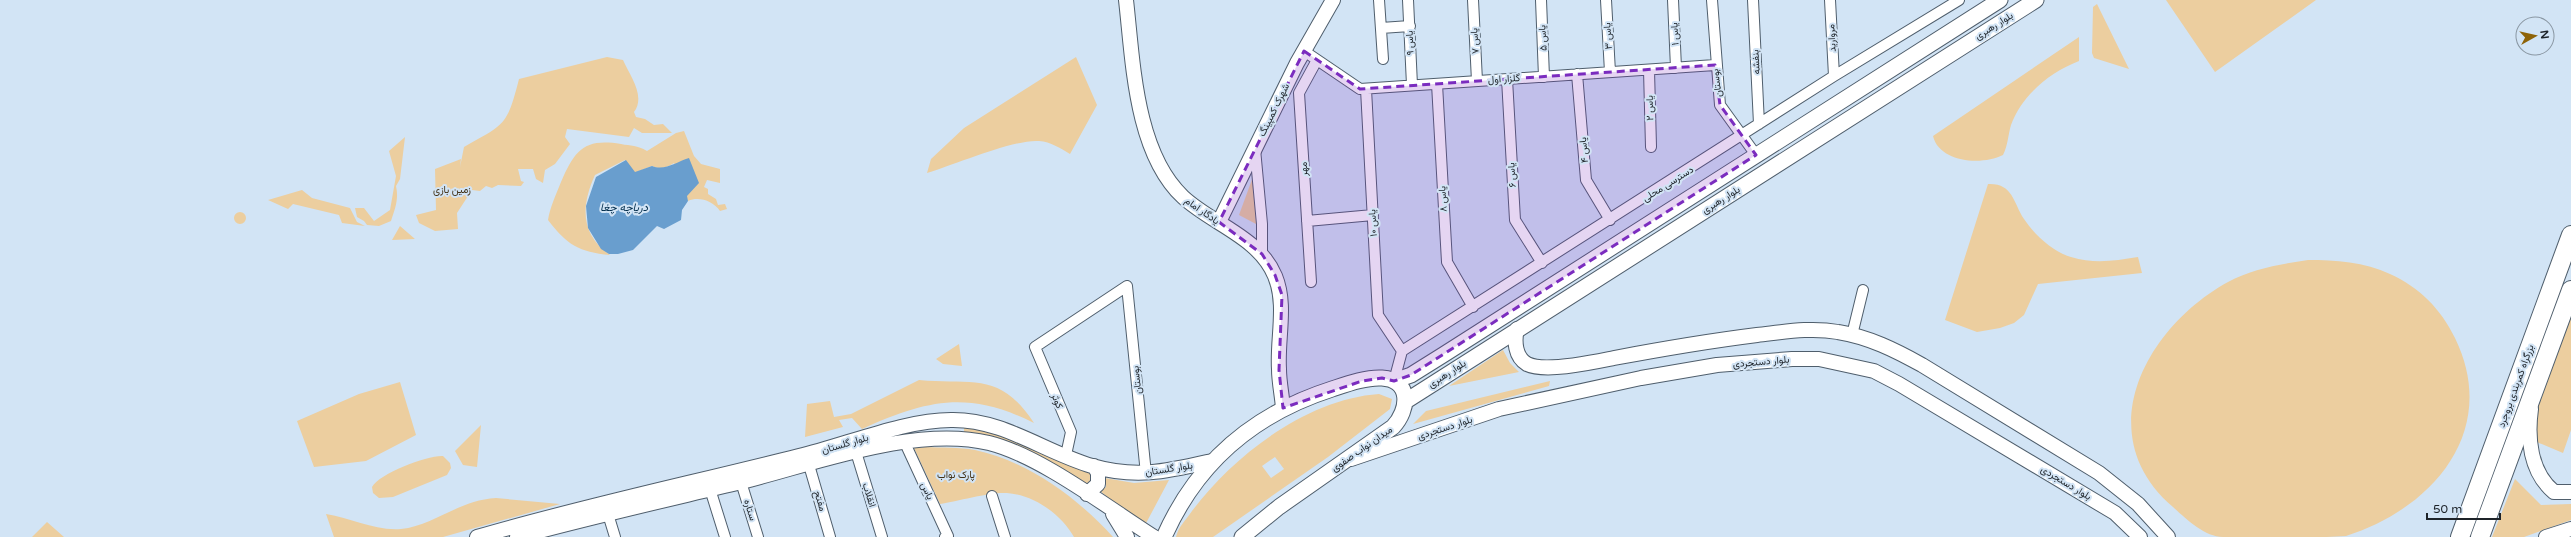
<svg xmlns="http://www.w3.org/2000/svg" width="2571" height="537" viewBox="0 0 2571 537" font-family="'Varela Round',Vazirmatn,sans-serif">
  <rect width="100%" height="100%" fill="#d2e4f5"/>
  <!-- green -->
  <path fill="#ecce9f" fill-rule="evenodd" d="M2166,0H2316L2215,72Z
    M2097,4L2129,69L2094,58L2092,53L2093,7Z
    M2079,37V61C2050,72 2022,95 2011,125C2008,135 2008,145 2003,155C1981,166 1939,162 1933,136Z
    M607,57L623,60C630,76 646,96 634,112L636,117L645,119L654,125L663,124L672,133H642L634,128L629,137L567,129L565,137L570,144L555,164L545,170L543,183L536,179L533,169H518L521,181L524,182L521,186L498,185L492,188L486,186L480,191L472,190L457,213L458,229L435,231L419,223L416,215L436,210L435,169L461,159L460,167L464,147C505,124 507,126 519,79Z
    M1076,57L1097,105L1070,154C1060,148 1051,142 1039,141C1014,139 954,165 927,173L931,159L964,128Z
    M684,131L694,156L701,164L720,169V183L707,180L704,187L708,189V194L716,199L718,205L725,204L727,209L720,211C713,201 699,196 688,201L674,163C665,168 661,170 652,166L634,173L625,160L595,175C581,206 580,234 610,255C579,252 567,245 548,220C550,207 556,195 561,182C575,150 584,138 621,144C631,146 637,145 647,151L676,133Z
    M405,137L400,179L396,186C399,199 395,209 391,221L379,226L367,225L364,221L357,217L355,208H364L374,221L390,210L396,176L389,151Z
    M1254,174L1256,224L1239,215Z
    M1988,184C2013,183 2013,202 2024,219C2034,234 2053,252 2071,257C2094,264 2114,261 2138,257L2142,273L2038,284L2024,315L2014,323L2000,328L1977,332L1945,320Z
    M302,190L312,198L350,208L357,222L365,226L342,223L339,215L293,204L288,209L268,200Z
    M234 218a6 6 0 1 1 12 0a6 6 0 1 1-12 0Z
    M400,226L415,239L392,240Z
    M2308,260C2335,260 2365,262 2390,274C2419,287 2441,309 2455,338C2500,430 2434,508 2346,536C2334,537 2319,537 2307,537C2279,537 2251,537 2223,537C2205,537 2186,519 2173,507C2088,434 2146,327 2228,282C2252,269 2281,264 2308,260Z
    M2571,314V430L2563,453L2525,437Z
    M959,344L962,366L943,364L936,359Z
    M1503,350L1510,363L1519,372L1449,386Z
    M919,380C973,385 1000,371 1034,423C968,390 927,400 862,429L852,418L839,420L843,427L805,437L807,404L830,401L834,417L851,414Z
    M1550,381L1549,386L1413,424L1426,411Z
    M400,382L416,435L366,461L314,467L297,421L359,394Z
    M1379,394L1392,399L1390,409L1328,457L1213,537H1176C1178,527 1186,520 1192,511C1234,455 1307,399 1379,394ZM1275,457L1284,469L1271,478L1262,466Z
    M481,425L477,467L463,465L455,451Z
    M964,426L987,429L1091,473V480L1085,485L964,433Z
    M926,447C942,448 959,447 975,450C1027,461 1078,498 1113,537H1074C1061,514 1034,495 1007,493C990,492 958,501 940,504L914,448Z
    M443,456L450,463L451,468L447,475L393,497L379,498L373,493L372,487C380,473 428,455 443,456Z
    M1105,478L1134,483L1169,480L1144,527L1100,491L1106,487Z
    M2515,479L2541,505L2571,504V520L2524,537H2492Z
    M496,498L560,504L443,537H334L326,514C352,518 374,531 401,529C433,526 459,500 496,498Z
    M47,522L64,537H32Z"/>
  <!-- water -->
  <path fill="#699ece" d="M689,158L699,183L687,196L688,201L682,210L681,220L664,229L657,226L633,250L618,254H609L601,249L588,228L586,206L596,177L626,160L635,172L652,166C665,171 676,162 689,158Z"/>
  <g fill="none" stroke-linecap="round" stroke-linejoin="round">
    <!-- street casing -->
    <g stroke="#4f5e6c" stroke-width="12">
      <path id="street" d="M1379,0L1383,59
        M1408,0L1412,85
        M1473,0L1477,81
        M1541,0L1544,77
        M1606,0L1610,72
        M1673,0L1676,68
        M1712,0L1720,105L1756,155
        M1753,0L1759,124
        M1830,0L1834,76
        M1381,28L1410,26
        M1304,51L1360,89L1715,65
        M1649,70L1651,147
        M1577,74L1586,180L1610,220
        M1507,79L1515,220L1542,263
        M1437,84L1447,262L1473,307
        M1366,89L1378,315L1402,351
        M1255,149L1262,224V254
        M1307,221L1373,215
        M1311,282L1299,93L1317,60
        M1852,335L1863,290
        M1394,381L1402,351L1834,76L1959,0
        M905,443L948,536L945,537
        M856,452L882,537
        M1066,455L1071,432L1035,347L1127,286L1146,474
        M809,465L830,537
        M741,482L758,537
        M710,489L725,537
        M992,496L1005,537
        M608,514L615,537"/>
    </g>
    <!-- secondary casing -->
    <g stroke="#4f5e6c" stroke-width="16">
      <path id="secondary" d="M1126,0C1133,61 1135,152 1183,197C1212,224 1259,237 1275,276C1287,305 1277,338 1279,369C1279,382 1282,395 1283,408
        M1219,222L1297,63L1333,0
        M1517,329C1514,341 1515,357 1527,364C1545,373 1594,362 1614,358C1662,349 1709,341 1757,335C1784,332 1811,327 1838,332C1869,337 1895,350 1922,365L2099,473L2138,504L2168,537
        M2531,409C2527,438 2530,472 2554,492H2571
        M1351,459L1499,409L1641,378L1717,365L1792,359H1819L1874,371L1899,384L2115,513L2140,537
        M1087,494L1098,484V473L1094,466
        M1113,514L1127,537
        M477,537C583,506 692,483 799,456C846,445 904,420 951,420C1003,419 1044,452 1092,466C1137,479 1168,471 1212,461
        M517,537C591,517 666,500 741,482C814,464 915,425 989,443C1041,456 1108,508 1154,537
        M2546,537L2571,529"/>
    </g>
    <!-- primary casing -->
    <g stroke="#4f5e6c" stroke-width="17">
      <path id="primary" d="M1394,381L1411,375L1443,355L2000,0
        M1406,401L2036,0
        M1164,537C1197,462 1254,414 1332,389C1347,384 1366,377 1382,378C1412,380 1409,410 1393,427L1279,507L1242,537"/>
    </g>
    <!-- highway casing -->
    <g stroke="#4f5e6c" stroke-width="20">
      <path id="highway" d="M2460,537L2571,235
        M2480,537L2571,290"/>
    </g>
    <!-- street -->
    <use href="#street" stroke="#fff" stroke-width="10"/>
    <!-- secondary -->
    <use href="#secondary" stroke="#fff" stroke-width="14"/>
    <!-- primary -->
    <use href="#primary" stroke="#fff" stroke-width="15"/>
    <!-- highway -->
    <use href="#highway" stroke="#fff" stroke-width="18"/>
  </g>
  <!-- marked area -->
  <path fill="#7b2cbf" fill-opacity="0.2" stroke="#7b2cbf" stroke-width="3" stroke-dasharray="8 5" stroke-linejoin="round" d="M1304,51L1360,89L1715,65L1720,105L1756,155L1411,375L1394,381L1382,378L1362,381L1283,408L1279,370L1282,295L1275,275L1262,254L1219,222Z"/>
  <g text-anchor="middle" dominant-baseline="central" stroke-width="4" stroke-linejoin="round" paint-order="stroke">
    <!-- street labels -->
    <g font-size="10" fill="#1d2329" stroke="#d2e4f5">
      <text transform="translate(1994 26) rotate(-32)">بلوار رهبری</text>
      <text transform="translate(1675 34) rotate(-93)">یاس ۱</text>
      <text transform="translate(1608 36) rotate(-93)">یاس ۳</text>
      <text transform="translate(1543 38) rotate(-93)">یاس ۵</text>
      <text transform="translate(1832 38) rotate(-93)">مروارید</text>
      <text transform="translate(1475 41) rotate(-93)">یاس ۷</text>
      <text transform="translate(1410 43) rotate(-92)">یاس ۹</text>
      <text transform="translate(1756 62) rotate(-93)">بنفشه</text>
      <text transform="translate(1504 79) rotate(-4)">گلزار اول</text>
      <text transform="translate(1717 83) rotate(-97)">بوستان</text>
      <text transform="translate(1650 108) rotate(-91)">یاس ۲</text>
      <text transform="translate(1274 110) rotate(-64)">شهرک کمپینگ</text>
      <text transform="translate(1584 150) rotate(-95)">یاس ۴</text>
      <text transform="translate(1304 169) rotate(-93)">مهر</text>
      <text transform="translate(1512 175) rotate(-93)">یاس ۶</text>
      <text transform="translate(1668 184) rotate(-32)">دسترسی محلی</text>
      <text transform="translate(1443 199) rotate(-93)">یاس ۸</text>
      <text transform="translate(1721 200) rotate(-32)">بلوار رهبری</text>
      <text transform="translate(1202 211) rotate(35)">یادگار امام</text>
      <text transform="translate(1373 223) rotate(-93)">یاس ۱۰</text>
      <text transform="translate(1761 362) rotate(-5)">بلوار دستجردی</text>
      <text transform="translate(1447 374) rotate(-33)">بلوار رهبری</text>
      <text transform="translate(1137 380) rotate(-96)">بوستان</text>
      <text transform="translate(2516 386) rotate(-70)">بزرگراه کمربندی بروجرد</text>
      <text transform="translate(1057 401) rotate(67)">کوثر</text>
      <text transform="translate(1445 428) rotate(-18)">بلوار دستجردی</text>
      <text transform="translate(845 444) rotate(-16)">بلوار گلستان</text>
      <text transform="translate(1362 449) rotate(-35)">میدان نواب صفوی</text>
      <text transform="translate(1169 469) rotate(-9)">بلوار گلستان</text>
      <text transform="translate(2066 483) rotate(31)">بلوار دستجردی</text>
      <text transform="translate(927 491) rotate(65)">یاس</text>
      <text transform="translate(869 495) rotate(73)">انقلاب</text>
      <text transform="translate(820 501) rotate(73)">مفتح</text>
      <text transform="translate(750 510) rotate(73)">ستاره</text>
    </g>
    <!-- park labels -->
    <g font-size="10" fill="#423115" stroke="#d2e4f5">
      <text x="452" y="190">زمین بازی</text>
      <text x="956" y="475">پارک نواب</text>
    </g>
    <!-- water labels -->
    <g font-size="11" font-style="italic" fill="#032e4d" stroke="#d2e4f5">
      <text x="624" y="207">دریاچه چغا</text>
    </g>
  </g>
  <!-- north arrow -->
  <g transform="translate(2535 36) rotate(82)"><circle r="19" fill="#d2e4f5" stroke="#8a97a3"/>
  <path d="M0-3L7 15L0 10L-7 15Z" fill="#8e6308"/>
  <text y="-6" font-size="11" font-weight="bold" text-anchor="middle" fill="#1d2329">N</text>
  </g>
  <!-- scale -->
  <path d="M2427 513v6h73v-6" fill="none" stroke="#1d2329" stroke-width="2"/>
  <text x="2433" y="513" font-size="12" fill="#1d2329" stroke="#d2e4f5" stroke-width="3" paint-order="stroke">50 m</text>
</svg>
